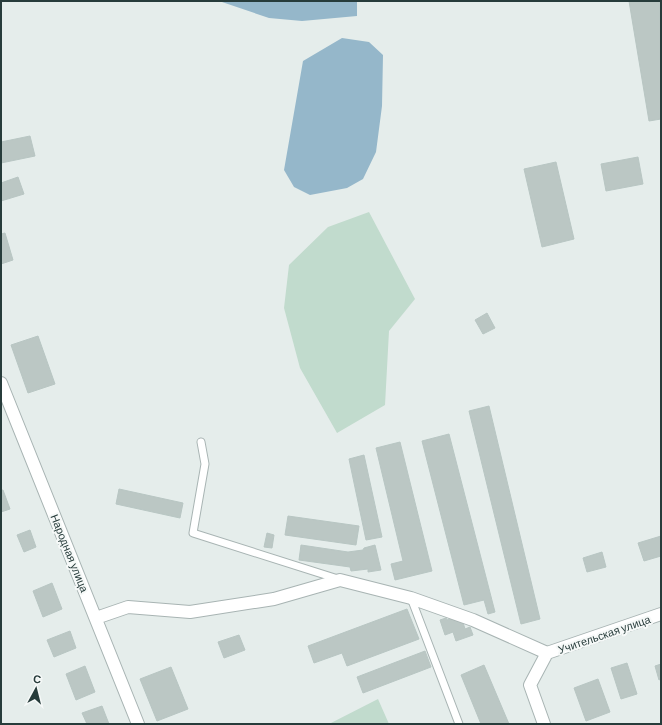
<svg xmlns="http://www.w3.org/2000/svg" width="662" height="725" viewBox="0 0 662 725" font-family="Barlow,sans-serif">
  <rect width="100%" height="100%" fill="#e5edeb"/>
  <!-- green -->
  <path fill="#c1dbcd" d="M369,212L415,299L389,331L385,405L337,433L300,368L284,308L289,265L328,227Z
    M378,699L389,724H329Z"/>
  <!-- water -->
  <path fill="#95b7ca" d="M219,1H357V16L302,21L269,18Z
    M342,38L369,42L383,55L382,106L376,152L363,179L347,188L310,195L294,187L284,170L303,61Z"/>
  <!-- building -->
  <path fill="#bbc7c4" stroke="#b8c6c3" d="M629,1H660L661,119L649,121Z
    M30,136L35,156L1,163V142Z
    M638,157L643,184L606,191L601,164Z
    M556,162L574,239L542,247L524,169Z
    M18,177L24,194L1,201V183Z
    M5,233L13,260L1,264V234Z
    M487,313L495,328L483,334L475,320Z
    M38,336L55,384L28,393L11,345Z
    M489,406L540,619L521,624L469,411Z
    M449,434L495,612L488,614L484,600L464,605L422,441Z
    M400,442L432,571L395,580L391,564L403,561L376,448Z
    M364,455L382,537L366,540L349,459Z
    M119,489L183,503L180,518L116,504Z
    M1,490H3L10,509L1,512Z
    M288,516L359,526L356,545L285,535Z
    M30,530L36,547L24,552L17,535Z
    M267,533L274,535L272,548L264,547Z
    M661,536V556L644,561L638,543Z
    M301,545L348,552L363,550L364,548L375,545L381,570L368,572V569L351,571L350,567L299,560Z
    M602,552L606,567L587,572L583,558Z
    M52,583L62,609L43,617L33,591Z
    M407,609L419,639L347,666L342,653L314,663L308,646Z
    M454,617L456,621L462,619L465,629L470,627L473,635L456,641L453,632L445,635L440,620L446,618L447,620Z
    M70,631L76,648L54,657L47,640Z
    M239,635L245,650L224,658L218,642Z
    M425,651L431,667L363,693L357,677Z
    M627,663L637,694L621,699L611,668Z
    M661,664V679L659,680L655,666Z
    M484,665L509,724H481L461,675Z
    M85,666L95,692L76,700L66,674Z
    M171,667L188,709L157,721L140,679Z
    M598,679L610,712L586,721L574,688Z
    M102,706L109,724H87L82,713Z"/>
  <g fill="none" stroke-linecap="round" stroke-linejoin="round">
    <!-- lane casing -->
    <g stroke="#a8b4b3" stroke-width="9">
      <path id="lane" d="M201,442L205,464L193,533L338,579
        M411,598L459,724"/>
    </g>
    <!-- street casing -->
    <g stroke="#a8b4b3" stroke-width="14">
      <path id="street" d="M1,383L138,724
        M96,618L128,607L190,612L274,599L340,580L411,598L473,620L547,653
        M547,653L661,614
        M544,724L530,685L547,653"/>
    </g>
    <!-- lane -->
    <use href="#lane" stroke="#fff" stroke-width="7"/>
    <!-- street -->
    <use href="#street" stroke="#fff" stroke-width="12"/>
  </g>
  <g text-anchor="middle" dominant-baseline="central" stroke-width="4" stroke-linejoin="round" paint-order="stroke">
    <!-- street labels -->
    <g font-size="11" fill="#273c3b" stroke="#f6f9f8">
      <text transform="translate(70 553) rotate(68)">Народная улица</text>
      <text transform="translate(604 634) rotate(-19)">Учительская улица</text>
    </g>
  </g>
  <!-- border -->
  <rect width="662" height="725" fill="none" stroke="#273c3b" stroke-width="4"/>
  <!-- north arrow -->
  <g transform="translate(36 689) rotate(7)" stroke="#f6f9f8" stroke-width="3" paint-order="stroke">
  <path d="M0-3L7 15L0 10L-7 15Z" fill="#273c3b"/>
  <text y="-6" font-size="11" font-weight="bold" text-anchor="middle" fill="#273c3b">С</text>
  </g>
</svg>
